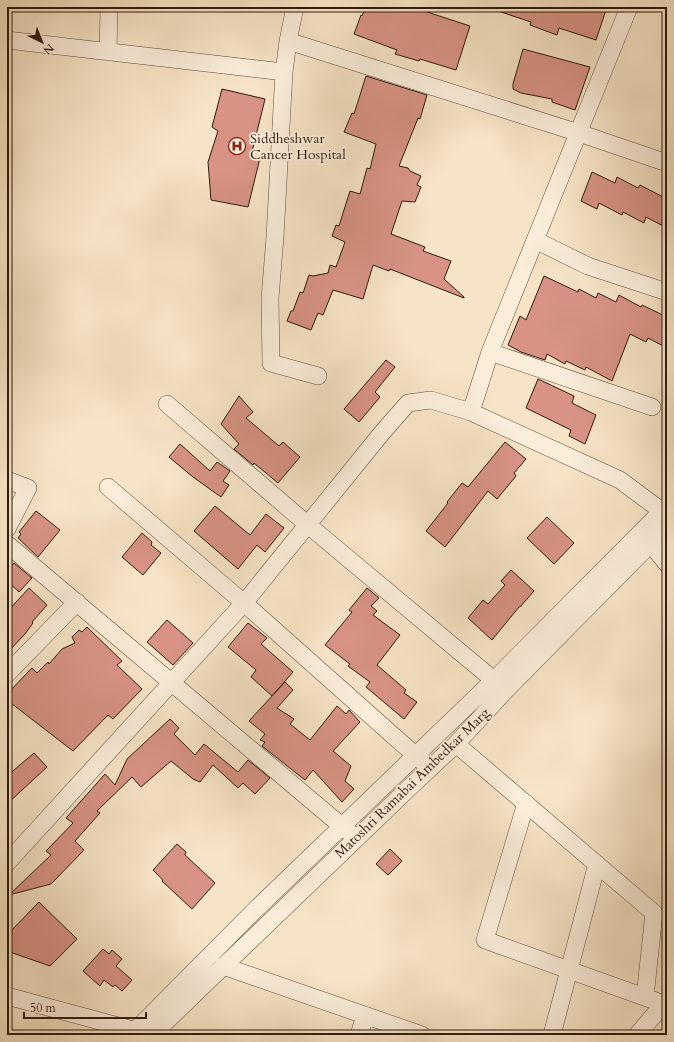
<svg xmlns="http://www.w3.org/2000/svg" width="674" height="1042" viewBox="0 0 674 1042" font-family="Cardo,serif">
  <rect width="100%" height="100%" fill="#f7e4c6"/>
  <filter id="stains"><feTurbulence type="fractalNoise" baseFrequency=".005" numOctaves="4"/><feColorMatrix values="0 0 0 0 .2 0 0 0 0 .09 0 0 0 0 .02 0 0 0 .5 -.17"/></filter>
  <radialGradient id="worn" r=".72"><stop offset=".6" stop-color="#630" stop-opacity="0"/><stop offset="1" stop-color="#630" stop-opacity=".3"/></radialGradient>
  <!-- building -->
  <path fill="#d89384" stroke="#2e1b0e" d="M366,7H412L470,26L456,70L420,59L419,61L395,54L397,50L354,34L361,15L362,16Z
    M492,7H607L596,40L559,28L557,35L530,25L531,22L492,9Z
    M523,49L590,67L575,110L552,102V99L521,93L513,89V84Z
    M366,76L427,95L420,119L418,118L399,166L408,168L410,171L421,176L417,185L421,187L415,202L402,201L391,234L425,247L423,251L451,261L444,279L464,297V298L390,269L389,271L373,265L363,299L333,290L323,315L318,313L311,330L287,321L291,311H293L300,292L303,293L309,275L313,276L328,273L330,265L336,267L345,242L332,236L336,225L339,226L350,191L360,194L367,168L370,169L376,144L344,132L352,113L354,114Z
    M222,89L265,99L251,156L260,158L248,207L211,200L208,162L218,131L212,127Z
    M592,172L615,183L617,177L638,188L640,185L667,199V228L646,217L644,223L623,212L622,215L599,203L597,209L581,201Z
    M544,276L578,292L579,289L596,298L598,293L616,302L619,295L641,307L642,305L667,317V348L648,338L646,342L630,334L612,381L586,367L585,370L566,361L565,364L547,354L545,360L521,352L508,345L520,316L526,320Z
    M386,360L395,367L375,392L380,397L359,422L344,409Z
    M538,379L574,396L572,403L596,415L585,444L569,436L571,430L526,408Z
    M239,396L253,412L246,418L279,446L283,442L300,457L278,483L254,463L253,465L234,449L239,444L221,424Z
    M505,442L526,459L514,473L516,476L497,499L488,491L445,547L426,531L448,503L447,502L462,483L468,487Z
    M180,444L210,471L217,462L230,471L223,481L229,485L221,497L193,477L169,457Z
    M215,506L250,535L266,514L284,528L265,552L257,545L238,569L194,531Z
    M36,511L60,530L38,557L18,538L21,534L19,532Z
    M547,517L574,543L554,564L527,538Z
    M142,533L152,542L151,545L161,553L143,575L122,557Z
    M14,563L32,578L19,592L7,581V571Z
    M511,570L534,591L520,607H519L492,640L468,618L483,600L488,604L505,585L501,581Z
    M29,588L47,605L32,622L33,623L25,634L7,653V612Z
    M367,588L379,598L371,606L377,611L373,615L400,635L377,665L406,690L404,693L417,702L404,719L366,687L370,682L348,666L350,664L325,645L352,612L349,610Z
    M167,620L193,643L173,665L147,642Z
    M248,623L267,638L261,644L293,672L272,696L251,677L256,670L228,647Z
    M87,627L122,661L117,665L142,689L113,719L108,715L73,751L7,700V694L32,668L37,673L48,662L49,664L62,649L75,643L72,637L79,630L82,632Z
    M285,682L293,690L277,708L294,719L290,724L310,740L337,706L346,714L349,710L360,722L333,751L351,766L345,781L354,789L342,802L313,770L305,780L262,746L265,742L260,740L265,734L249,721Z
    M170,719L179,728L174,734L195,755L204,744L238,772L248,760L270,778L255,794L243,783L238,788L213,765L200,782L193,779L171,761L141,787L132,777L97,811L100,813L75,841L84,850L51,884L9,895L51,855L46,851L73,823L66,818L105,774L115,785L127,759Z
    M34,753L47,767L7,804V776Z
    M177,844L186,852L185,855L215,883L192,909L162,881L163,880L153,870Z
    M390,849L402,861L388,875L376,864Z
    M39,902L77,939L50,966L7,951V935Z
    M103,949L109,954L112,950L122,959L116,966L132,980L122,991L115,985L113,987L104,980L100,986L83,971Z"/>
  <g fill="none" stroke-linecap="round" stroke-linejoin="round">
    <!-- minor casing -->
    <g stroke="#604d3c" stroke-width="18">
      <path id="minor" d="M295,7L288,41L579,133L667,163
        M629,7L490,352L471,412L620,480L667,515
        M7,40L284,72
        M288,41L284,72L275,237L270,298L271,363L318,376
        M108,52L109,7
        M535,240L588,266L667,292
        M490,352L652,407
        M167,404L308,525L502,687
        M7,480L28,488L7,529
        M108,487L244,603L424,763
        M650,543L667,564
        M7,544L350,833
        M7,674L77,602
        M456,744L654,913L645,997
        M526,803L485,940L664,1004
        M7,863L244,603L381,434L408,403L431,400L471,412
        M223,966L422,1035
        M7,996L144,1033
        M553,1031L597,864
        M131,1035L256,909L494,680L667,506
        M152,1035L408,789L456,744L506,690L667,527
        M359,1035L365,1015
        M637,1035L667,1000"/>
    </g>
    <!-- minor -->
    <use href="#minor" stroke="#faedda" stroke-width="17"/>
  </g>
  <!-- icons -->
  <defs>
    <g id="hospital-ring" transform="scale(0.9)"><circle r="9.5" fill="#faedda" stroke="#8f2418" stroke-width="1.5"/><path d="M-5-5h3v3.5h4V-5h3V5h-3V1.5h-4V5h-3Z" fill="#8f2418"/></g>
  </defs>
  <g fill-rule="evenodd">
    <use href="#hospital-ring" x="237" y="146"/>
  </g>
  <g text-anchor="middle" dominant-baseline="central" stroke-width="3.5" stroke-linejoin="round" paint-order="stroke">
    <!-- poi labels -->
    <g font-size="14" fill="#2e1b0e" stroke="#faedda" text-anchor="start">
      <text x="250" y="138">Siddheshwar<tspan x="250" dy="16">Cancer Hospital</tspan></text>
    </g>
    <!-- street labels -->
    <g font-size="14" fill="#2e1b0e" stroke="#faedda">
      <text transform="translate(412 783) rotate(-44)">Matoshri Ramabai Ambedkar Marg</text>
    </g>
  </g>
  <!-- margin -->
  <rect width="674" height="1042" fill="none" stroke="#f7e4c6" stroke-width="24"/>
  <rect x="8" y="8" width="658" height="1026" fill="none" stroke="#2e1b0e" stroke-width="2"/>
  <rect x="12" y="12" width="650" height="1018" fill="none" stroke="#2e1b0e"/>
  <!-- north arrow -->
  <g transform="translate(42 42) rotate(137)" stroke="#faedda" stroke-width="3" paint-order="stroke">
  <path d="M0-3L7 15L0 10L-7 15Z" fill="#2e1b0e"/>
  <text y="-6" font-size="11" font-weight="bold" text-anchor="middle" fill="#2e1b0e">N</text>
  </g>
  <!-- scale -->
  <path d="M24 1012v6h122v-6" fill="none" stroke="#2e1b0e" stroke-width="2"/>
  <text x="30" y="1012" font-size="12" fill="#2e1b0e" stroke="#faedda" stroke-width="3" paint-order="stroke">50 m</text>
  <rect width="100%" height="100%" filter="url(#stains)"/>
  <rect width="100%" height="100%" fill="url(#worn)"/>
</svg>
